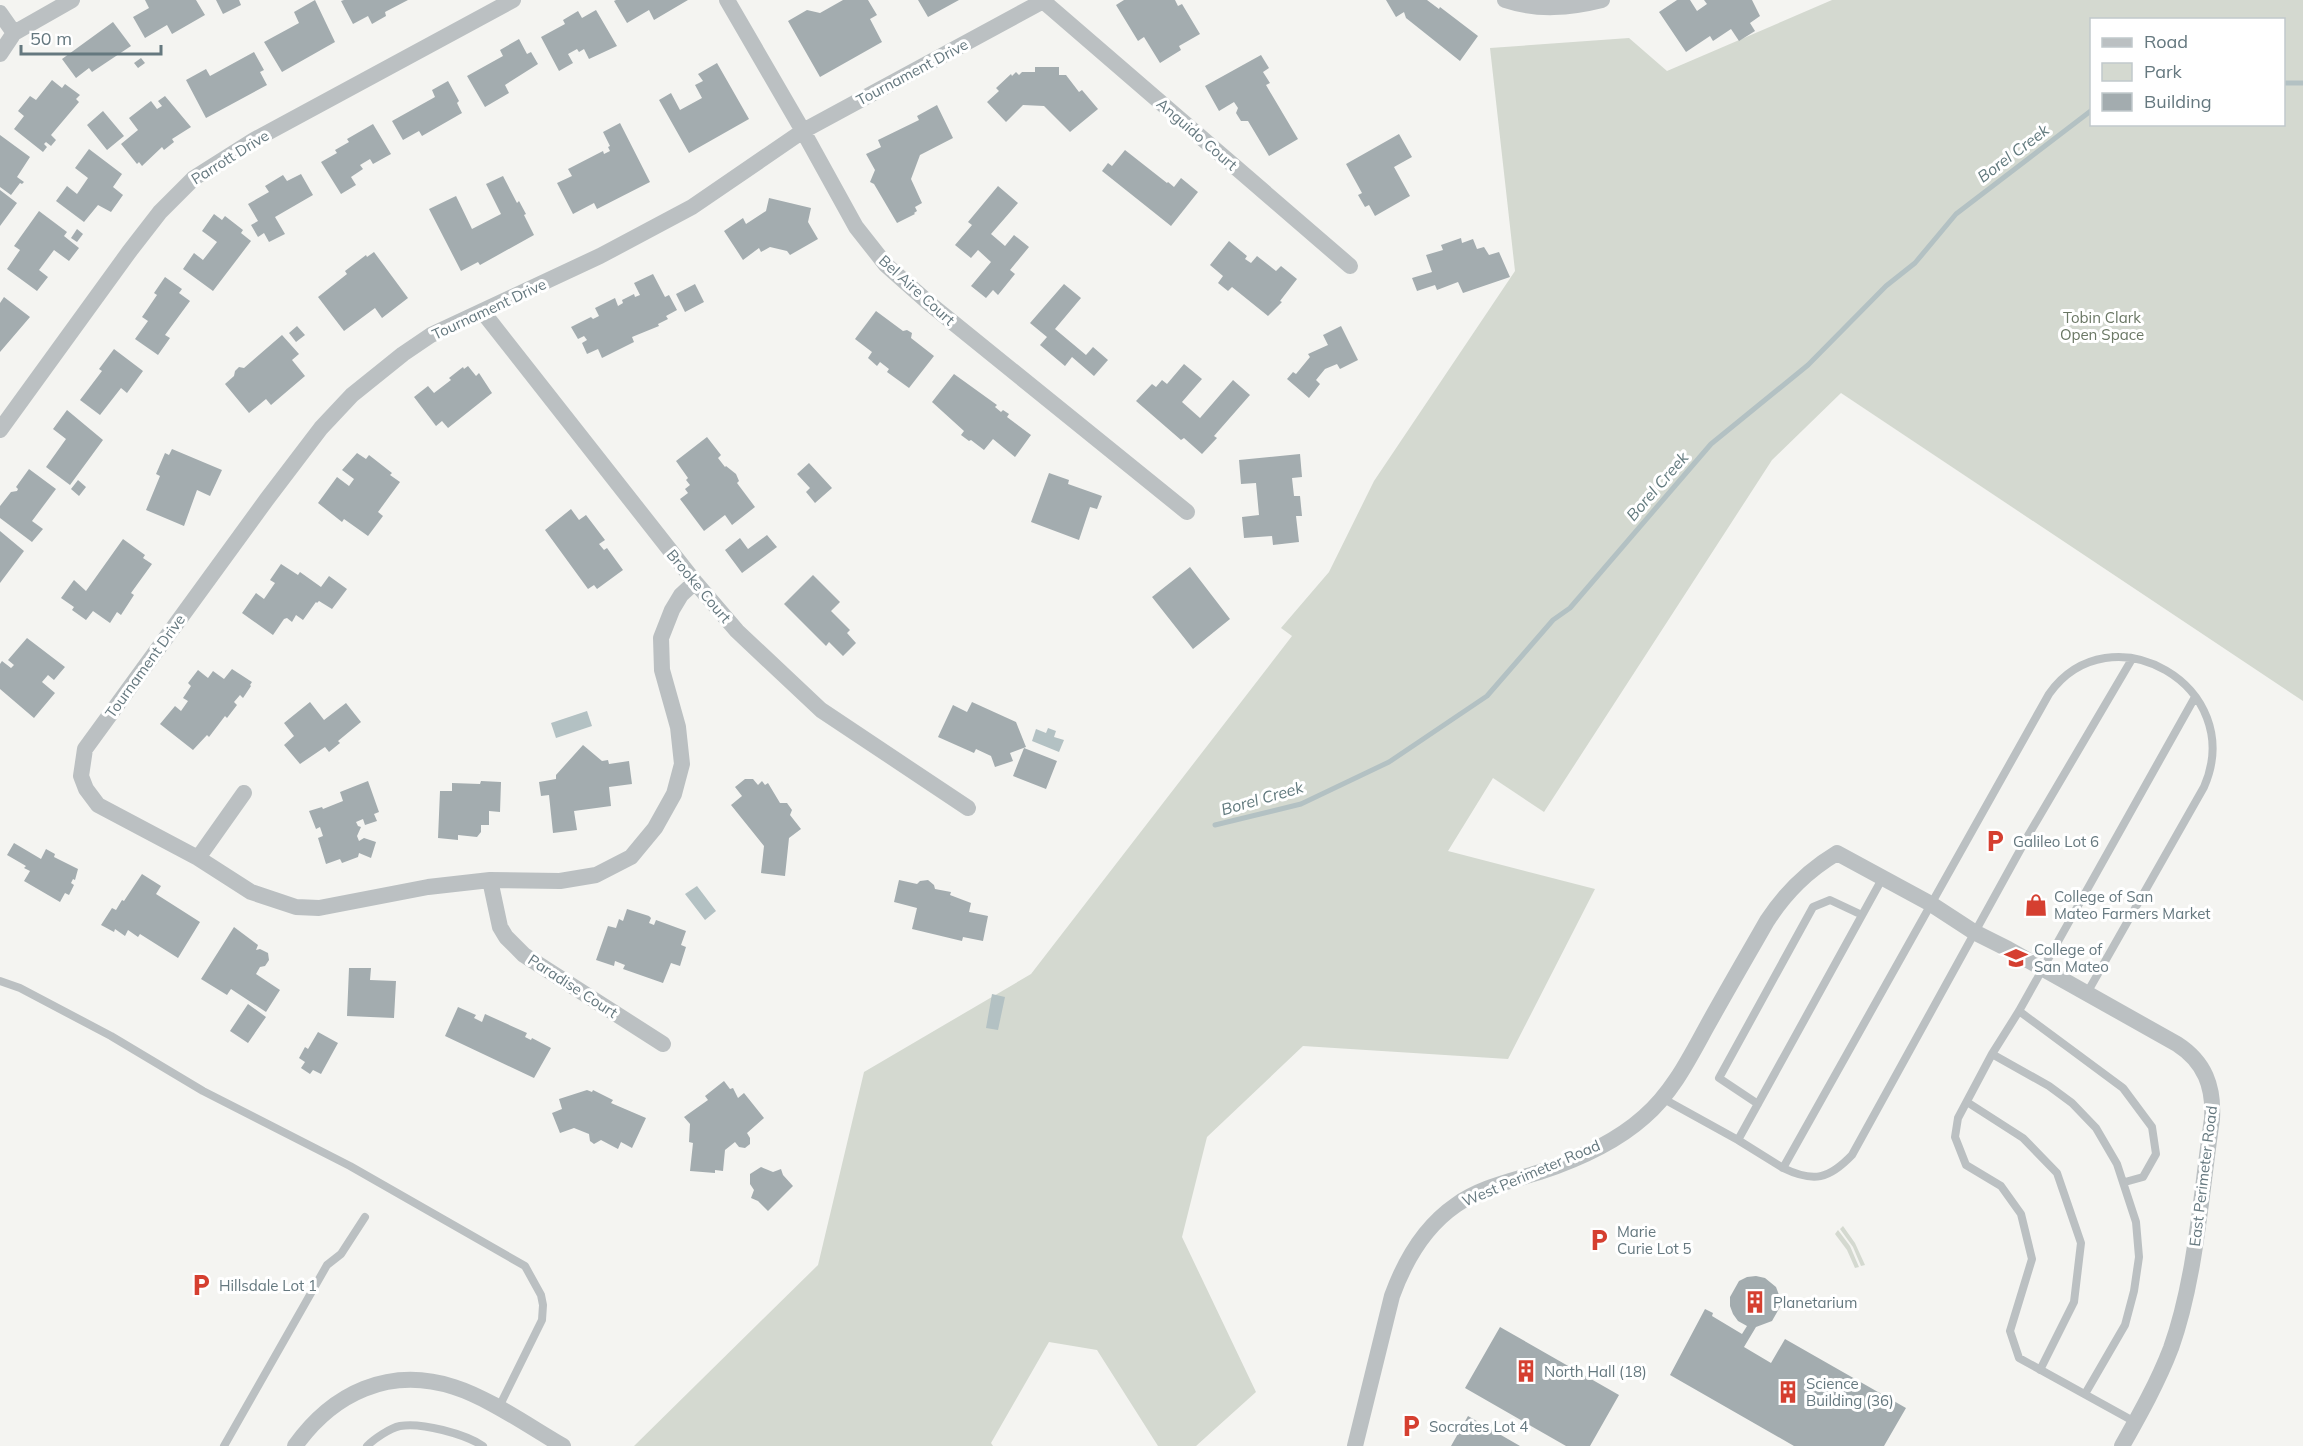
<svg xmlns="http://www.w3.org/2000/svg" width="2303" height="1446" viewBox="0 0 2303 1446" font-family="Mulish,sans-serif">
  <rect width="100%" height="100%" fill="#f4f4f1"/>
  <!-- green -->
  <path fill="#d4d9d0" fill-rule="evenodd" d="M1832,0H2303V701L1841,393L1772,460L1544,812L1493,778L1448,851L1595,889L1508,1059L1303,1046L1207,1137L1182,1237L1256,1392L1196,1446H1158L1097,1350L1049,1342L991,1443L993,1446H634L818,1265L864,1072L1031,974L1292,636L1281,628L1329,572L1374,481L1515,271L1490,48L1629,38L1667,71ZM2092,20H2284V124H2092Z
    M1843,1226L1855,1243L1865,1265L1861,1266L1853,1247L1840,1229Z
    M1838,1230L1850,1246L1859,1267L1855,1268L1847,1250L1835,1234Z"/>
  <!-- water -->
  <path fill="#b3c1c3" d="M587,711L592,726L556,738L551,723Z
    M1048,728L1056,731L1054,737L1064,740L1059,752L1032,741L1036,729L1046,733Z
    M697,886L716,911L705,920L685,894Z
    M992,994L1005,997L998,1030L986,1028Z"/>
  <g fill="none" stroke-linecap="round" stroke-linejoin="round">
    <!-- stream -->
    <path stroke="#b3c1c3" stroke-width="5" d="M2284,83H2303
      M1215,825L1301,804L1389,762L1487,696L1553,620L1570,608L1711,444L1808,365L1886,286L1915,263L1956,214L2092,110"/>
  </g>
  <!-- building -->
  <path fill="#a3acaf" d="M145,0H196L205,15L172,34L167,25L145,38L133,17L149,8Z
    M216,0H239L241,5L223,14Z
    M315,0L335,42L282,72L264,42L299,23L294,12Z
    M344,0H408L385,12L386,16L372,24L368,16L353,24L341,1Z
    M616,0H688L654,20L649,10L627,23L614,1Z
    M843,0H868L877,15L870,19L882,42L820,77L788,21L807,10L820,13Z
    M918,0H959L928,17Z
    M1124,0H1175L1178,6L1182,4L1200,34L1179,46L1181,50L1160,63L1144,37L1138,41L1116,5Z
    M1386,0H1427L1439,9L1440,7L1478,36L1460,61L1406,18L1404,12L1396,17Z
    M1677,0H1690L1697,11L1707,4L1704,0H1752L1760,16L1750,23L1755,31L1739,41L1731,29L1713,41L1710,36L1686,52L1659,12Z
    M596,10L617,46L589,59L584,49L579,52L577,49L568,54L573,63L559,71L541,37L565,24L563,20L578,11L582,18Z
    M113,22L131,46L92,72L89,68L76,78L62,59Z
    M519,39L527,54L531,52L538,64L505,85L509,93L485,107L467,76L503,56L500,50Z
    M254,52L264,70L260,72L267,85L206,118L186,80L206,69L210,76Z
    M1261,55L1269,68L1263,72L1270,83L1266,85L1298,139L1269,156L1248,121H1241L1236,113L1238,108L1234,102L1219,111L1205,86Z
    M141,58L145,63L138,68L134,63Z
    M717,63L749,119L689,153L659,100L671,93L680,110L702,98L695,85L703,81L698,74Z
    M1035,67H1059V75H1066L1079,92L1082,90L1098,109L1070,132L1044,106L1023,105L1006,122L987,102L999,91L996,88L1011,74L1012,76L1016,72L1019,75L1022,72H1035Z
    M52,80L62,88L65,84L80,95L76,99L79,102L51,135L56,140L51,146L46,142L44,144L47,147L43,152L14,129L24,116L18,111L30,96L36,100Z
    M448,81L459,101L457,103L462,113L422,136L419,131L403,140L392,121L435,97L432,90Z
    M165,96L191,127L172,139L174,142L164,150L162,147L142,166L139,162L137,164L121,144L138,130L129,118L151,101L157,109L162,106L158,101Z
    M937,105L953,138L920,155L911,179L922,203L915,207L917,211L914,213L915,214L897,223L874,184L870,182L875,170L866,154L881,147L878,140L919,120L917,116Z
    M103,111L124,136L107,150L87,125Z
    M620,123L650,182L597,209L594,203L573,214L557,183L572,176L568,169L603,151L604,154L610,151L608,147L610,146L603,132Z
    M373,124L391,154L373,164L370,159L360,165L363,169L351,177L356,185L341,194L321,162L337,153L335,150L349,142L347,139Z
    M1399,134L1412,157L1394,167L1410,196L1375,216L1369,205L1365,207L1358,195L1362,193L1346,164Z
    M0,135L30,157L17,177L24,182L22,184L20,183L11,195L0,187Z
    M89,149L122,174L113,187L123,195L111,212L98,205L84,222L56,201L67,186L77,194L88,178L75,168Z
    M1125,150L1167,183L1168,182L1174,187L1181,178L1198,192L1171,226L1102,171L1108,163L1112,166Z
    M301,174L313,195L275,217L285,234L269,242L264,233L258,237L251,225L258,221L248,204L269,192L265,186L283,175L287,181Z
    M503,176L517,203L519,201L526,214L524,215L534,235L480,265L478,262L461,271L429,209L456,196L472,229L501,214L486,184Z
    M998,186L1018,203L991,234L1005,246L1014,235L1029,247L1010,270L1015,274L998,295L993,290L986,298L971,286L991,262L978,250L971,258L955,245L972,225L968,222Z
    M0,190L17,203L0,226Z
    M769,198L811,208L808,222L818,239L790,255L787,251L770,247L761,252L759,248L743,260L724,231L743,218L746,224L766,211Z
    M39,211L67,232L64,236L79,248L69,261L54,250L39,270L48,277L37,291L7,269L20,250L14,246Z
    M214,214L222,220L225,216L243,230L241,233L251,241L213,291L183,269L194,253L203,260L217,242L202,231Z
    M77,229L83,234L77,242L71,238Z
    M1461,238L1462,243L1473,239L1477,249L1484,247L1489,255L1499,252L1510,277L1463,293L1458,282L1437,290L1435,285L1417,291L1412,278L1432,272L1426,255L1443,250L1441,245Z
    M1229,241L1247,256L1245,259L1251,263L1257,256L1276,271L1281,266L1297,279L1280,301L1282,302L1268,316L1232,287L1228,291L1218,283L1223,276L1210,265Z
    M374,252L408,298L382,318L375,308L344,331L318,297L347,274L345,271L366,255L367,257Z
    M653,274L665,297L669,295L677,310L666,316L668,319L658,324L659,326L632,337L634,342L602,358L598,349L587,354L582,343L587,340L584,336L578,339L571,327L591,317L593,319L599,316L595,308L615,298L618,306L623,303L622,300L634,294L635,297L640,295L634,283Z
    M165,277L182,289L179,293L190,301L165,335L170,338L158,355L135,339L148,321L142,317L157,295L154,293Z
    M695,284L704,302L685,312L676,294Z
    M1064,284L1081,298L1055,329L1086,355L1093,347L1108,360L1094,376L1072,357L1065,366L1040,345L1047,337L1030,323Z
    M4,297L30,317L0,352V303Z
    M876,311L903,331L907,330L912,333L911,338L934,356L909,388L887,372L889,369L880,362L877,366L868,358L872,352L855,339Z
    M297,326L305,335L296,342L289,333Z
    M1341,326L1358,360L1340,369L1337,364L1325,369L1316,380L1320,384L1309,398L1287,379L1293,372L1296,374L1310,357L1308,354L1328,345L1323,335Z
    M282,335L299,354L292,360L305,376L271,405L266,399L249,413L225,384L234,376L235,371L239,367L244,368Z
    M114,349L143,371L127,393L121,388L100,415L80,400L102,371L99,369Z
    M1184,364L1202,379L1182,402L1200,418L1233,380L1250,395L1214,436L1217,438L1202,454L1184,438L1181,440L1136,401L1152,384L1156,387L1162,380L1167,384Z
    M468,366L476,376L479,373L492,393L448,428L442,421L436,426L414,397L428,386L434,393L451,380L449,378L463,367L464,369Z
    M954,374L997,405L995,407L1001,412L1003,410L1009,414L1007,417L1031,435L1015,457L993,439L984,450L971,440L969,441L961,435L964,431L932,402Z
    M67,410L103,440L70,485L46,467L66,439L53,429Z
    M707,437L721,455L718,458L725,467L726,466L736,474L739,481L737,483L755,507L732,525L725,515L704,531L680,499L688,493L685,489L690,485L686,480L688,478L676,461Z
    M172,449L222,470L210,496L197,490L184,526L146,510L160,476L156,474L165,453L169,455Z
    M357,453L366,459L369,455L392,473L390,475L400,482L378,512L383,516L368,536L344,519L342,522L318,503L337,477L349,486L354,479L342,470Z
    M1300,454L1302,477L1292,478L1294,496H1300L1302,516H1296L1299,542L1273,545L1272,536L1244,538L1242,517L1259,515L1256,483L1241,484L1239,460Z
    M809,463L832,488L815,503L806,492L810,488L797,474Z
    M29,469L56,489L32,521L43,529L32,542L0,518V506L11,492L17,491L18,489L16,487Z
    M1049,473L1069,480L1068,484L1102,496L1097,509L1090,507L1079,540L1031,522Z
    M78,480L86,487L79,496L71,489Z
    M571,509L579,520L586,515L605,540L599,544L604,550L607,548L623,570L597,589L594,585L588,589L545,530Z
    M0,531L24,551L0,583Z
    M767,535L777,547L742,573L725,550L740,538L748,549Z
    M123,539L145,555L143,558L152,564L131,593L134,595L121,615L117,612L110,623L93,611L86,620L72,610L74,607L61,598L74,580L86,591Z
    M281,564L298,575L300,572L321,587L329,576L347,589L332,609L319,601L317,603L316,602L303,620L296,615L292,622L287,618L284,619L273,635L242,613L256,593L264,599L275,583L270,580Z
    M1190,567L1230,619L1193,649L1152,597Z
    M813,575L840,602L831,611L850,630L847,633L856,643L843,656L829,642L826,646L784,604Z
    M27,638L65,667L54,680L48,675L42,682L55,693L34,718L0,689V664L2,661L11,668L14,665L8,660Z
    M232,669L252,682L250,685L251,686L243,698L240,695L234,702L237,705L227,718L225,716L209,737L207,735L193,750L160,724L175,706L181,711L188,701L183,698L191,686L188,683L198,670L208,678L213,671L224,679Z
    M310,702L324,720L346,703L361,722L338,741L340,743L329,752L325,747L300,764L284,745L294,736L284,723Z
    M972,702L1016,722L1026,747L1010,753L1013,761L995,767L991,756L976,749L974,753L938,737L953,705L967,712Z
    M583,745L602,761L608,760L609,764L629,761L632,784L609,787L611,806L574,811L577,830L553,833L549,795L541,796L539,782L556,779V775Z
    M1024,748L1057,761L1046,789L1013,776Z
    M745,779H753L758,785L762,781L765,785L768,783L780,803H787L792,810L790,815L801,829L789,838L785,876L761,873L764,846L731,805L742,796L735,787Z
    M368,781L379,812L374,814L377,821L365,825L363,819L356,822L358,826L361,827L357,836L359,841L364,838L376,842L371,858L359,853L358,857L342,863L340,859L326,864L318,838L323,836L320,827L316,829L309,811L322,807L323,809L343,801L340,792Z
    M481,781L501,782L500,812L489,811V825H481V832L477,837L458,835V840L438,838L440,791H452V783L480,784Z
    M14,843L41,859L46,849L55,854L54,857L78,869L75,880L73,879L71,883L74,885L69,895L65,893L60,902L24,881L30,871L24,868L26,866L7,855Z
    M142,874L161,886L156,894L200,922L178,958L140,934L138,937L128,930L125,936L115,929L114,932L101,925L112,908L116,910L122,900L124,901Z
    M899,880L917,884L920,881L928,880L934,885L935,889L951,892L950,895L971,903L969,912L988,916L983,941L963,937L962,941L912,929L917,908L894,902Z
    M627,909L649,916L651,918L649,923L654,925L656,920L686,931L681,945L686,947L680,966L671,963L663,983L623,969L625,965L615,961L614,966L596,960L608,926L616,928L619,919L623,921Z
    M234,927L258,945L256,950L260,949L268,953L269,960L265,966L260,967L256,974L280,990L266,1012L231,989L227,995L201,979Z
    M349,968H371L370,980L396,981L394,1018L347,1016Z
    M248,1004L266,1017L248,1043L230,1031Z
    M458,1007L476,1015L474,1018L482,1022L485,1014L527,1033L525,1037L531,1040L532,1038L551,1048L534,1078L445,1036Z
    M318,1032L338,1043L321,1074L313,1070L310,1074L301,1068L305,1062L299,1058L305,1047L308,1049Z
    M724,1081L730,1089L733,1088L738,1098L744,1093L764,1118L747,1133L750,1138V1144L745,1148L739,1147L735,1142L725,1150L723,1171L715,1170V1173L690,1171L693,1143L689,1142L690,1124L684,1117L708,1100L705,1096Z
    M587,1090L592,1092L593,1090L613,1100L611,1103L646,1118L632,1148L621,1142L618,1149L601,1140L594,1144L590,1141L589,1134L574,1128L560,1133L552,1113L562,1109L559,1099Z
    M761,1167L773,1172L781,1169L783,1175L793,1186L768,1211L758,1201L751,1198L754,1190L750,1184V1174Z
    M1756,1276L1765,1278L1776,1287L1779,1295L1780,1307L1772,1321L1756,1327L1744,1347L1771,1363L1785,1339L1906,1408L1884,1446H1794L1670,1375L1705,1309L1713,1313L1712,1316L1742,1334L1747,1326L1738,1321L1733,1314L1730,1306V1297L1739,1281L1747,1277Z
    M1500,1327L1619,1395L1590,1446H1566L1465,1388Z
    M1468,1416L1520,1446H1451Z"/>
  <g fill="none" stroke-linecap="round" stroke-linejoin="round">
    <!-- lane -->
    <path stroke="#bbc0c2" stroke-width="8" d="M0,981L20,988L111,1036L203,1091L350,1166L525,1266L541,1295L543,1305L542,1320L498,1409
      M2019,1011L2123,1088L2152,1127L2156,1154L2143,1177L2125,1182
      M1992,1054L2049,1086L2072,1103L2096,1128L2117,1164L2136,1222L2139,1257L2134,1291L2125,1325L2085,1394
      M1662,1098L1738,1140L1882,879
      M1967,1102L2023,1138L2057,1173L2081,1243L2074,1302L2040,1370
      M1758,1104L1719,1078L1813,907L1830,900L1862,915
      M1738,1140L1783,1168L2049,694C2110,608 2248,686 2204,787L2087,993
      M1783,1168C1814,1183 1829,1179 1852,1155L2029,834L2132,659
      M2135,1422L2019,1358L2010,1331L2032,1259L2021,1214L2001,1186L1966,1165L1955,1137L1958,1118L1992,1054L2019,1011L2195,697
      M224,1446L327,1265L341,1254L365,1217
      M367,1446C374,1439 390,1428 400,1426C421,1422 465,1434 483,1446"/>
    <!-- street -->
    <path stroke="#bbc0c2" stroke-width="16" d="M727,0L803,131L856,227L886,265L930,304L1187,512
      M1505,0C1538,11 1570,8 1602,0
      M1043,1L1350,266
      M0,13L14,33
      M0,54L14,33L72,0
      M482,311L695,582L737,631L821,710L968,808
      M0,430L129,252L160,212L194,178L254,140L513,0
      M695,582L681,595L672,610L661,638L662,670L678,727L682,764L674,794L655,828L631,857L596,875L560,881L490,880L428,887L319,908L296,907L251,892L198,858L98,805L86,789L81,776L85,749L267,499L321,428L352,395L403,354L431,335L600,256L692,207L803,131L1045,0
      M198,858L244,793
      M490,880L500,927L506,937L524,955L663,1044
      M295,1446C333,1393 389,1366 454,1387C489,1398 530,1427 563,1446
      M1355,1446L1392,1296C1405,1260 1424,1227 1456,1205C1481,1187 1512,1181 1540,1172C1576,1160 1616,1142 1644,1117C1672,1093 1689,1059 1706,1028C1726,992 1747,956 1767,921C1786,892 1807,871 1837,853L1931,904L1974,932L2008,949L2177,1044C2205,1062 2214,1087 2212,1119C2201,1193 2196,1278 2171,1348C2158,1382 2140,1414 2122,1446"/>
  </g>
  <!-- icons -->
  <defs>
    <g id="parking-bare" transform="scale(1.8)"><path d="M-3.5-5.5H1a3.5 3.5 0 0 1 0 7H-1V5.5H-3.5ZM-1-3.4V-.6H.8a1.4 1.4 0 0 0 0-2.8Z" fill="#d53f30" stroke="#fff" stroke-width="2.5" paint-order="stroke"/></g>
    <g id="shop-bare" transform="scale(1.8)"><path d="M-5-2.5h2.3a2.7 3.5 0 0 1 5.4 0H5L5.5 6h-11ZM-1.5-2.5h3a1.5 2.3 0 0 0-3 0Z" fill="#d53f30" stroke="#fff" stroke-width="2.5" paint-order="stroke"/></g>
    <g id="university-bare" transform="scale(1.8)"><path d="M0-5L7-2L0 1L-7-2ZM-4 1L0 2.5L4 1V4Q0 6-4 4Z" fill="#d53f30" stroke="#fff" stroke-width="2.5" paint-order="stroke"/></g>
    <g id="building-bare" transform="scale(1.8)"><path d="M-4-6H4V6H1V3H-1V6H-4ZM-2.5-4.3h1.7v1.8h-1.7ZM.8-4.3h1.7v1.8H.8ZM-2.5-1h1.7V.8h-1.7ZM.8-1h1.7V.8H.8Z" fill="#d53f30" stroke="#fff" stroke-width="2.5" paint-order="stroke"/></g>
  </defs>
  <g fill-rule="evenodd">
    <use href="#parking-bare" x="1995" y="841"/>
    <use href="#shop-bare" x="2036" y="905"/>
    <use href="#university-bare" x="2016" y="958"/>
    <use href="#parking-bare" x="1599" y="1240"/>
    <use href="#parking-bare" x="201" y="1285"/>
    <use href="#building-bare" x="1755" y="1302"/>
    <use href="#building-bare" x="1526" y="1371"/>
    <use href="#building-bare" x="1788" y="1392"/>
    <use href="#parking-bare" x="1411" y="1426"/>
  </g>
  <g text-anchor="middle" dominant-baseline="central" stroke-width="6" stroke-linejoin="round" paint-order="stroke">
    <!-- street labels -->
    <g font-size="15" fill="#65787f" stroke="#fff">
      <text transform="translate(912 72) rotate(-28)">Tournament Drive</text>
      <text transform="translate(1197 134) rotate(41)">Anguido Court</text>
      <text transform="translate(230 157) rotate(-32)">Parrott Drive</text>
      <text transform="translate(917 290) rotate(42)">Bel Aire Court</text>
      <text transform="translate(489 309) rotate(-25)">Tournament Drive</text>
      <text transform="translate(699 586) rotate(50)">Brooke Court</text>
      <text transform="translate(145 666) rotate(-54)">Tournament Drive</text>
      <text transform="translate(573 986) rotate(33)">Paradise Court</text>
      <text transform="translate(1531 1173) rotate(-23)">West Perimeter Road</text>
      <text transform="translate(2203 1176) rotate(-83)">East Perimeter Road</text>
    </g>
    <!-- park labels -->
    <g font-size="15" fill="#6a7764" stroke="#fff">
      <text x="2102" y="317">Tobin Clark<tspan x="2102" dy="17">Open Space</tspan></text>
    </g>
    <!-- poi labels -->
    <g font-size="15" fill="#65787f" stroke="#fff" text-anchor="start">
      <text x="2013" y="841">Galileo Lot 6</text>
      <text x="2054" y="896">College of San<tspan x="2054" dy="17">Mateo Farmers Market</tspan></text>
      <text x="2034" y="949">College of<tspan x="2034" dy="17">San Mateo</tspan></text>
      <text x="1617" y="1231">Marie<tspan x="1617" dy="17">Curie Lot 5</tspan></text>
      <text x="219" y="1285">Hillsdale Lot 1</text>
      <text x="1773" y="1302">Planetarium</text>
      <text x="1544" y="1371">North Hall (18)</text>
      <text x="1806" y="1383">Science<tspan x="1806" dy="17">Building (36)</tspan></text>
      <text x="1429" y="1426">Socrates Lot 4</text>
    </g>
    <!-- water labels -->
    <g font-size="16" font-style="italic" fill="#61797d" stroke="#fff">
      <text transform="translate(2013 153) rotate(-37)">Borel Creek</text>
      <text transform="translate(1657 486) rotate(-49)">Borel Creek</text>
      <text transform="translate(1262 798) rotate(-16)">Borel Creek</text>
    </g>
  </g>
  <!-- legend -->
  <rect x="2090" y="18" width="195" height="108" fill="#ffffff" stroke="#c1c9cc" stroke-width="1.5"/>
  <rect x="2102" y="38" width="30" height="9" fill="#bbc0c2" stroke="#c1c9cc" stroke-width="1.5"/>
  <text x="2144" y="48" font-size="18" fill="#65787f">Road</text>
  <rect x="2102" y="63" width="30" height="18" fill="#d4d9d0" stroke="#c1c9cc" stroke-width="1.5"/>
  <text x="2144" y="78" font-size="18" fill="#65787f">Park</text>
  <rect x="2102" y="93" width="30" height="18" fill="#a3acaf" stroke="#c1c9cc" stroke-width="1.5"/>
  <text x="2144" y="108" font-size="18" fill="#65787f">Building</text>
  <!-- scale -->
  <path d="M21 45v9h140v-9" fill="none" stroke="#65787f" stroke-width="3"/>
  <text x="30" y="45" font-size="18" fill="#65787f" stroke="#ffffff" stroke-width="4.5" paint-order="stroke">50 m</text>
</svg>
